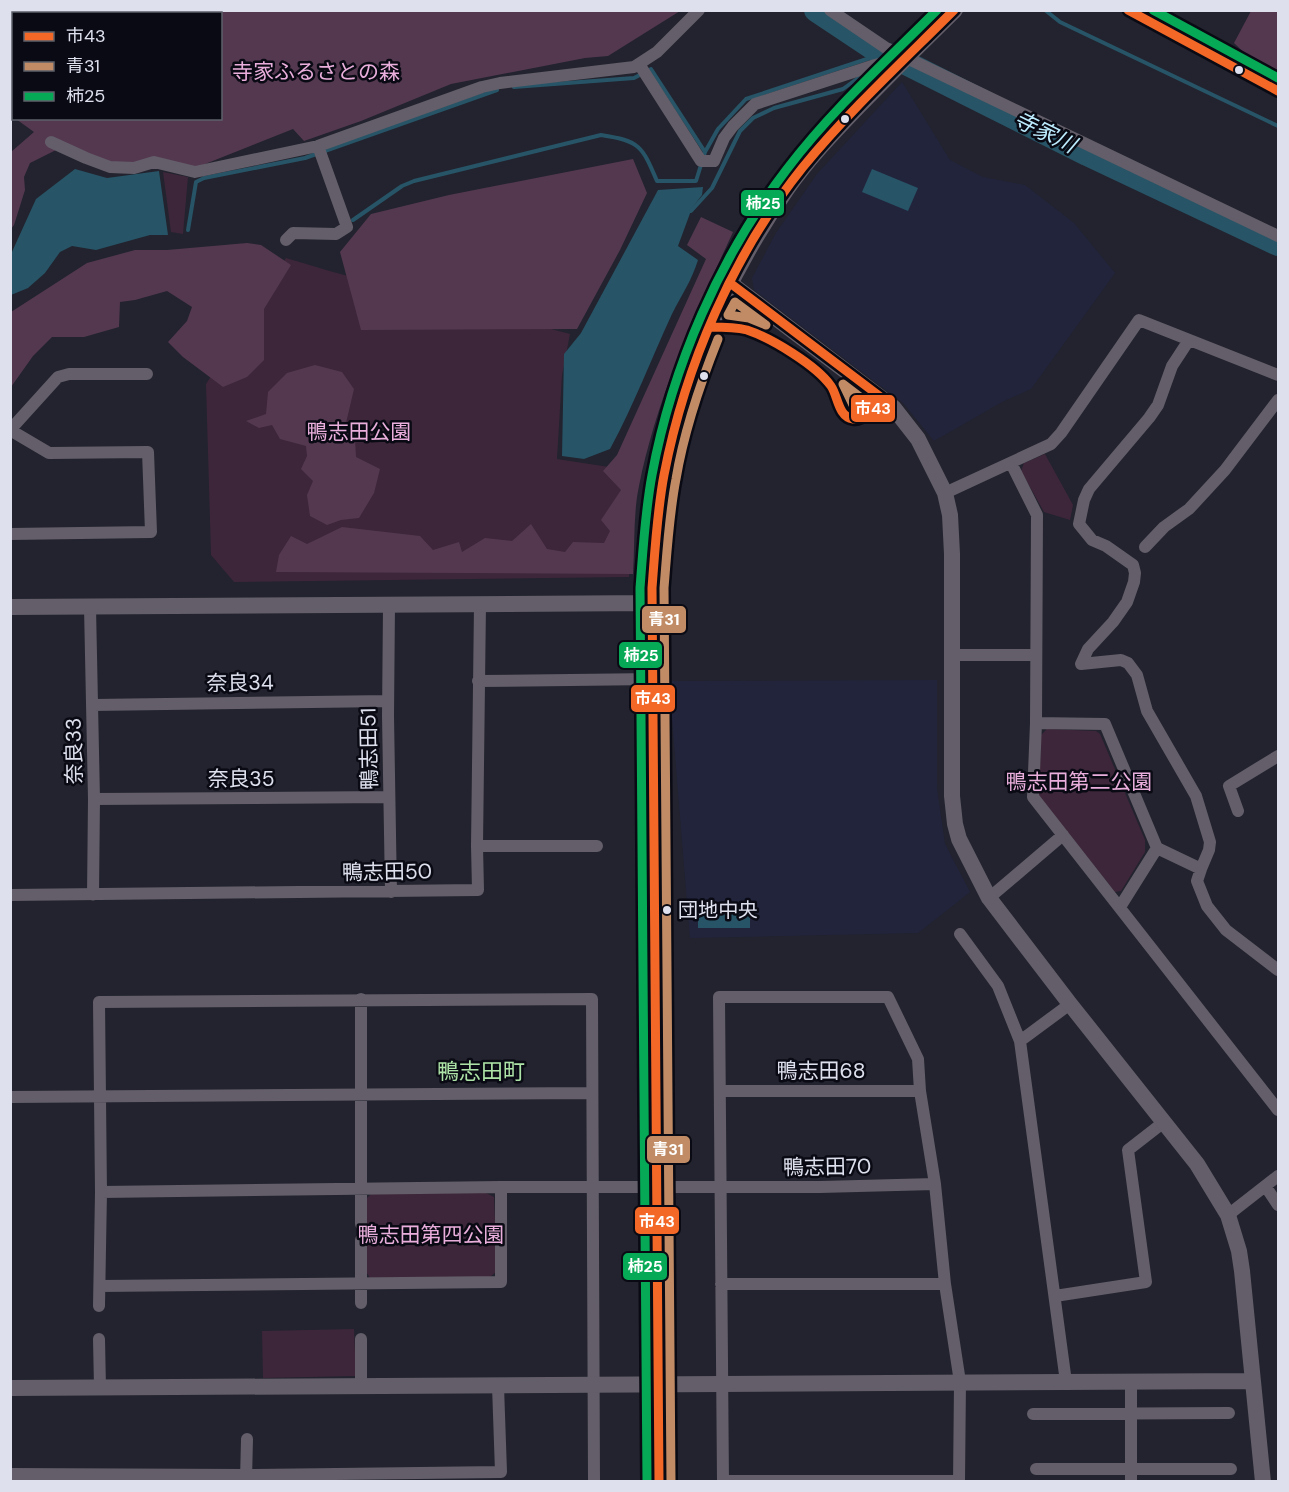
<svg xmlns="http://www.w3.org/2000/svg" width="1289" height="1492" viewBox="0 0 1289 1492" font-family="'DM Sans','Noto Sans JP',sans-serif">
  <rect width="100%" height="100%" fill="#22232e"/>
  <!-- built -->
  <path fill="#22243c" d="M902,82L950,160L983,177L1025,185L1074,223L1115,273L1031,389L1002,402L934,441L903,403L754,290L752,278L776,233L817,174Z
    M937,680V789L945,844L970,892L918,933L690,938L669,681Z"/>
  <!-- green -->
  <path fill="#3d2639" d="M163,172L188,177L183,234L171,232Z
    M286,258L333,272L570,334L562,375L557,459L635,471L629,577L234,582L211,555L206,384Z
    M1045,454L1073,505L1070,520L1044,512L1021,471L1024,463Z
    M1047,729L1096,731L1100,734L1145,840V852L1121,891L1115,892L1039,796L1041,735Z
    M484,1192L494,1197L497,1271L490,1277L370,1278L367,1273L366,1199L371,1194Z
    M354,1329L356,1376L263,1378L262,1331Z"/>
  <!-- forest -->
  <path fill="#543850" d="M11,11H680L608,56L585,58L451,84L361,121L304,141L293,129L200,166H153L104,171L66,145L30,163L24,177L25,190L14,225L11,229V152L34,132L16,119L220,118V14H14L13,117L11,115Z
    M1251,11H1278V77L1255,63L1234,43Z
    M633,159L647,193L620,250L577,329L361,330L340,252L371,214L449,195Z
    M701,217L733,232C695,314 657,397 639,486C633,514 635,545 633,574L276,572L279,555L291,536L307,544L342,527L420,536L433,550L459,542L462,552L485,538L512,541L531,524L547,549L565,552L573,542L604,543L610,531L601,520L621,490L603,471L617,455L706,259L687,245Z
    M247,243L261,245L291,265L264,309V360L247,377L223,387L183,357L168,342L187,321L192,307L167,291L135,300L120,302L119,327L84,337H52L33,356L11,387V312L87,263L135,250H167Z
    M315,365L342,372L354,389L346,423L355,439L356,457L380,469L374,493L359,518L341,520L327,525L310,516L307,495L313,481L301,469L307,456L306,446L280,439L272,425L259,428L246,421L266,414L268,392L287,373Z"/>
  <!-- water -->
  <path fill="#275466" d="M75,169L107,178L159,171L168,235H150L96,250L72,246L60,252L45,273L28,288L11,295V254L36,199Z
    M872,169L918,188L908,211L862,192Z
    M703,187L702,195L692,208L678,246L698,260C692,280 681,296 672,314C651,359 634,405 610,449L584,459L562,456L564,354L581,333L658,190Z
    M698,913L750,914V928H698Z"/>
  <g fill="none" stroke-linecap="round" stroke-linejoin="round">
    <!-- stream -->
    <path stroke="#275466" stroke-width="4" d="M1045,10L1060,22L1278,126
      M514,87L634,78L651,69L705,152
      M691,211L712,188L740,131L753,118L774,108L843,89L865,73
      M353,220L402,186L414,181L601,135C640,141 642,146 657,181H696L705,152L718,129L746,99L882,54
      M188,230L196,182L204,178L305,158L497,90"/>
    <!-- river -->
    <path stroke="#275466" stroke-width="24" d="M816,10L882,54L892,56L1087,154L1278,244"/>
    <!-- minor -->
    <path stroke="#635e69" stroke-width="12" d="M830,10L886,48L1278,236
      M1127,10L1278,91
      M639,64L701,161H714L724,138L733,126L755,104L875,65L905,57
      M51,142L86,158L110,167L134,168L154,162L195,172L318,146L482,87L500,83L634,67L657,52L699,10
      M286,240L293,233L336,234L347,227L318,146
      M10,430L49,453L148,452L151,532L10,534
      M10,430L58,377L69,374H147
      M1011,463L1037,515L1036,723L1033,797L1278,1110
      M945,493L1051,444L1061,433L1139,320L1278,375
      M1145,547L1164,527L1189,509L1225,470L1278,400
      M389,605L388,716L391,892
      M90,607L94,799L93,895
      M952,655H1036
      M478,681L654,679
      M93,705L388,701
      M1036,723L1105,724L1157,848L1120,907
      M94,799L389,797
      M1238,811L1229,786L1278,756
      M477,846H597
      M1157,848L1201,869L1209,850L1210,842L1196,796L1147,711L1137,675L1128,663L1121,660L1081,664L1088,649L1113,622L1127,602L1134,582L1135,573L1133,565L1106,546L1092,540L1079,524L1084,500L1089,489L1149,418L1158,405L1172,366L1189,340
      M1201,869L1197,881L1207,906L1226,930L1278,970
      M10,895L478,890L477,846L480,604
      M989,898L1063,835
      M960,934L998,986L1020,1041L1066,1382
      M1020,1041L1070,1004
      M721,1091H920
      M10,1097L592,1093
      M1266,1187L1278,1205
      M101,1192L501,1187H820L935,1184
      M1228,1215L1278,1176
      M361,1224V999
      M361,1240V1303
      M721,1284H945
      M100,1286L501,1282V1187
      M1055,1296L1146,1282L1128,1150L1164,1122
      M99,1306L101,1192L99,1002L592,999L594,1482
      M99,1339L100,1388
      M1131,1382V1482
      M361,1385V1339
      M1033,1414L1229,1413
      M1036,1469H1231
      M10,1474L246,1475L501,1472L498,1386
      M246,1480L247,1439
      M723,1481H959
      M723,1482L719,997H888L918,1059L920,1091L935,1184L945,1284L960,1382L959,1482"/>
    <!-- tertiary -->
    <path stroke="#635e69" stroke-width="16" d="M730,283L893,407L918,439L945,493L950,515L952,554V796L955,824L959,839L989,898L1070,1004L1197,1164L1228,1215L1239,1251L1242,1271L1263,1482
      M10,607L653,603
      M10,1388L1253,1381
      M659,1482L652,588C656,546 658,503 667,462C688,364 730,271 787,189C808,159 833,133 858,107C890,74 922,42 955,10"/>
    <!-- bus-1 casing -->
    <g stroke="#090a13" stroke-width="14">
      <path id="bus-1" d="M1128,10L1278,91
        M710,327C722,327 735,327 747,330C771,338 816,365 831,386C838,396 838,417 853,419C865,421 875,406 882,398L730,283
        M659,1482L652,588C655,550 657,512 664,475C685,366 733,254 803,167C849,111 903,61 954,10"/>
    </g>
    <!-- bus-2 casing -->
    <g stroke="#090a13" stroke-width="14">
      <path id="bus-2" d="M735,302L766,325L749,318L728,315Z
        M843,384L864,400L854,407Z
        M671,1482L664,588C667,552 669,515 676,479C684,431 700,384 718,339"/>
    </g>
    <!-- bus-3 casing -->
    <g stroke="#090a13" stroke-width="14">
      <path id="bus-3" d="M1153,10L1278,78
        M647,1482L640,588C643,550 645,512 652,475C672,367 720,256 787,169C831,111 886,61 937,10"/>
    </g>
    <!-- bus-1 -->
    <use href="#bus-1" stroke="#f36827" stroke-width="9"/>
    <!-- bus-2 -->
    <use href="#bus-2" stroke="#c18c65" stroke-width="9"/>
    <!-- bus-3 -->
    <use href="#bus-3" stroke="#06aa56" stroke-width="9"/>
  </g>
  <!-- markers -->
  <g fill="#dee0ee" stroke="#090a13" stroke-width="2">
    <circle cx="1239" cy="70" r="5"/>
    <circle cx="845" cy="119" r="5"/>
    <circle cx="704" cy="376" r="5"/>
    <circle cx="667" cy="910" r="5"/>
  </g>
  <g text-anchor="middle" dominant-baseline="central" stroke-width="5" stroke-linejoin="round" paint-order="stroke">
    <!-- bus labels -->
    <g font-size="20" fill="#dee0ee" stroke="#090a13" text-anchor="start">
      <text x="678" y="910">団地中央</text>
    </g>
    <!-- park labels -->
    <g font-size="21" fill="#e9aedb" stroke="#090a13">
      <text x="316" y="72">寺家ふるさとの森</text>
      <text x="359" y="432">鴨志田公園</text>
      <text x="1079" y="782">鴨志田第二公園</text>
      <text x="431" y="1235">鴨志田第四公園</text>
    </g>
    <!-- street labels -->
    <g font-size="21" fill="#dee0ee" stroke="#090a13">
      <text transform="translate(240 683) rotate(-1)">奈良34</text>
      <text transform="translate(369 749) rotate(-91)">鴨志田51</text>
      <text transform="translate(74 751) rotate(-91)">奈良33</text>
      <text x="241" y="779">奈良35</text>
      <text transform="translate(387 872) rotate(-1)">鴨志田50</text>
      <text x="821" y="1071">鴨志田68</text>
      <text transform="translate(827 1167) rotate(-1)">鴨志田70</text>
    </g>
    <!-- water labels -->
    <g font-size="22" font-style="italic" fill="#bcebfd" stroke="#090a13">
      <text transform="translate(1045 132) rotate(26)">寺家川</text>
    </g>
    <!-- neighbourhood labels -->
    <g font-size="22" fill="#ade3a6" stroke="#090a13">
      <text x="481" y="1071">鴨志田町</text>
    </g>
  </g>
  <g stroke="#090a13" stroke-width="2">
    <rect x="740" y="189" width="45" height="28" rx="6" fill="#06aa56"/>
    <rect x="850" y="394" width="46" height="29" rx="6" fill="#f36827"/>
    <rect x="641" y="605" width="46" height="29" rx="6" fill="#c18c65"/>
    <rect x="618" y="641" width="45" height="28" rx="6" fill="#06aa56"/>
    <rect x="630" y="684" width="46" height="29" rx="6" fill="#f36827"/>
    <rect x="646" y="1135" width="45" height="29" rx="6" fill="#c18c65"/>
    <rect x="634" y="1206" width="46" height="29" rx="6" fill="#f36827"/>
    <rect x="622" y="1252" width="46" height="29" rx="6" fill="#06aa56"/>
  </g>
  <g font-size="16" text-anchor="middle" font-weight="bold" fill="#fff">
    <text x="763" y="209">柿25</text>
    <text x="873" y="414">市43</text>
    <text x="664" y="625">青31</text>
    <text x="641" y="661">柿25</text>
    <text x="653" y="704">市43</text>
    <text x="668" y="1155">青31</text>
    <text x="657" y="1227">市43</text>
    <text x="645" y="1272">柿25</text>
  </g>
  <!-- border -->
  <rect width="1289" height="1492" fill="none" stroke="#dee0ee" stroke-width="24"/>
  <!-- legend -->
  <rect x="12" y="12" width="210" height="108" fill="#090a13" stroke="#5e606b" stroke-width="1.5"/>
  <rect x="24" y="32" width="30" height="9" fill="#f36827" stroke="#5e606b" stroke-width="1.5"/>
  <text x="66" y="42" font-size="18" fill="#dee0ee">市43</text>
  <rect x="24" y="62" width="30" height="9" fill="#c18c65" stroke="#5e606b" stroke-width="1.5"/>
  <text x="66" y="72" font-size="18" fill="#dee0ee">青31</text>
  <rect x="24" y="92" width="30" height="9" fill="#06aa56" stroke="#5e606b" stroke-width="1.5"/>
  <text x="66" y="102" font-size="18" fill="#dee0ee">柿25</text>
</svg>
